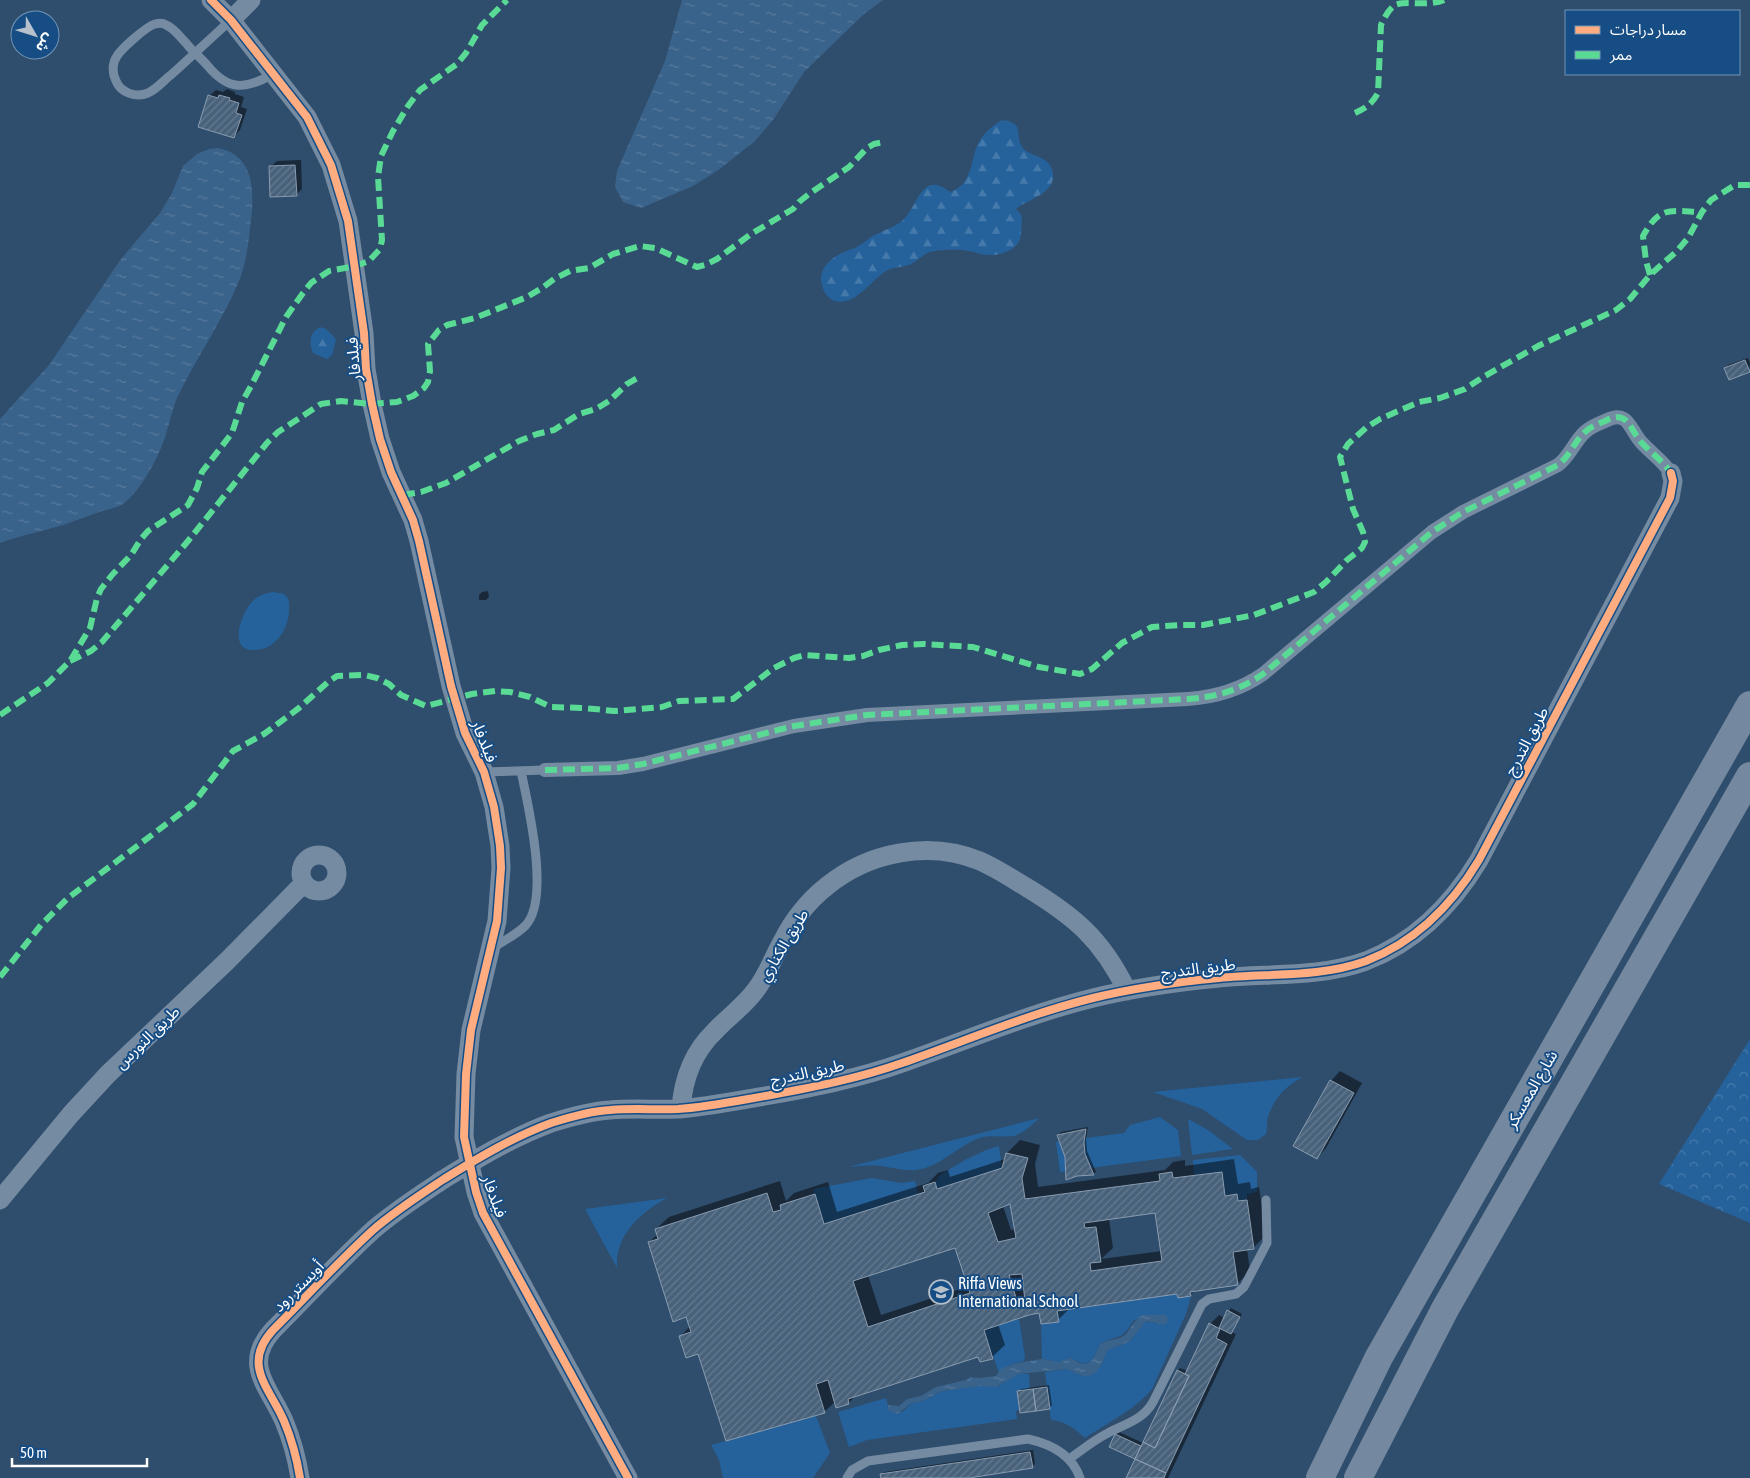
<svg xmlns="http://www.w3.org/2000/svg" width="1750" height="1478" viewBox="0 0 1750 1478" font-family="'Asap Condensed','Noto Sans Arabic',sans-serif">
  <defs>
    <pattern id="forest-firs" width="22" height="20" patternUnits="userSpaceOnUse" patternTransform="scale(1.25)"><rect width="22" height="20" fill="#25629c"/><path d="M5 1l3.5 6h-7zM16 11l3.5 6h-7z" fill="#467aab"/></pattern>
    <pattern id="park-crowns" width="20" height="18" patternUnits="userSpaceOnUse" patternTransform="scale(1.25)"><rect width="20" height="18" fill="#25629c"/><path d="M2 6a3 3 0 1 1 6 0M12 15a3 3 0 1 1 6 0" fill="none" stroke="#467aab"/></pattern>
    <pattern id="water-ripples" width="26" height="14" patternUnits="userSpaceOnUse" patternTransform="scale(1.25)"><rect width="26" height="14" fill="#3a638b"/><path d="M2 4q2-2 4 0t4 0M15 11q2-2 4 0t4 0" fill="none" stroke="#587a9c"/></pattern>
    <pattern id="building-hatch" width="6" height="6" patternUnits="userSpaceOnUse" patternTransform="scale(1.25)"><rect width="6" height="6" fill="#49627b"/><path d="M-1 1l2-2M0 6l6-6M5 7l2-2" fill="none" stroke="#647a8f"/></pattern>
  </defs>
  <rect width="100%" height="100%" fill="#2f4d6c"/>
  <!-- green -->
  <path fill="#25629c" d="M272,592C276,593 283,592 286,596C290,600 289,606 289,611C288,630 276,649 255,650C227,652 241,613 252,602C257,596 264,594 272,592Z
    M1303,1077C1288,1084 1275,1097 1269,1114C1266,1121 1268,1127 1266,1134L1258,1140H1247L1202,1109L1153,1092Z
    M1160,1117L1178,1130L1181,1156L1060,1172L1056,1142L1124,1133L1130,1125Z
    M1039,1118C1032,1125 1024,1133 1014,1136C1002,1138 989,1134 977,1139C955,1148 940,1167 916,1170C905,1171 893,1168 882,1166C871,1165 859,1166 848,1167Z
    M1188,1119L1208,1130L1233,1149L1192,1155Z
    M999,1146L1002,1168L937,1189L935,1182L940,1175L965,1160L986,1150Z
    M1240,1155L1257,1172V1192L1247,1194V1200L1238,1201L1237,1194L1225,1196L1222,1172L1194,1176L1193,1160Z
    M872,1178L901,1183L915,1181L918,1194L824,1224L813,1189Z
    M667,1198C640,1213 615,1235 617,1268L585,1209Z
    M1177,1294L1178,1298L1191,1296L1186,1314L1152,1389C1137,1408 1106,1424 1085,1438C1075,1429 1065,1421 1051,1420L1045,1372L1067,1369L1083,1376L1101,1366L1107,1350L1129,1342L1145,1322H1152L1157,1324L1162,1315L1134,1320C1120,1342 1122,1333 1102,1343C1095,1351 1096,1362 1084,1364L1072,1359L1069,1358L1060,1362L1042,1359L1041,1324L1059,1321L1057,1311Z
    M1019,1319L1025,1357L1024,1361C1016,1363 1003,1366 999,1373L984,1330Z
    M1019,1374H1029L1030,1390L1020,1409L1016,1411L1017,1419L867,1440L849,1447L838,1412L886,1398L888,1405L887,1407L902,1412L912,1403L923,1401L942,1391L979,1386H999L1012,1377Z
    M816,1416L830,1453L813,1478H723L719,1460L711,1445Z"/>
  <!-- forest -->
  <path fill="url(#forest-firs)" d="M1002,120C1026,123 1014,134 1022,147C1028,155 1039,155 1046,161C1050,164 1052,168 1053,174C1055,194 1028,199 1016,209L1022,216C1021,222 1022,234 1020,239C1016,251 999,256 988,255C982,255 975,252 969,251C960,249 935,249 927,253C922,256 917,261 911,264C903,268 894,266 886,271C871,280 856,306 835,301C830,300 826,295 824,291C813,267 835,254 855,248C861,245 866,241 871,237C881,231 894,228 903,220C918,207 921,169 950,192C972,185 970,163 977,146C982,134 992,126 1002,120Z
    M320,327L326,329L336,339L332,355L327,359L313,353C309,343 309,333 320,327Z"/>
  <!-- park -->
  <path fill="url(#park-crowns)" d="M1750,1039V1223L1659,1184Z"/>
  <!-- water -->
  <path fill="url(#water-ripples)" d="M682,0H883L864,14L804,72L773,120L755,141L717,171L693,186L641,208L623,202L615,187L617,171L665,61Z
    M218,148C258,156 254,198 250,229C248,246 246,264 239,281C222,322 196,358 177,398C172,410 170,422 166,434C160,455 141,491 123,504C115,509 103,510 94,514C85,517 75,521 66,524C44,531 21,535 0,543V419L49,365L121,259L160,213L172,193L183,166L197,154L209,149Z
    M1143,1315H1166L1168,1320L1166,1324C1158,1326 1153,1320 1145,1322L1129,1342L1107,1350L1101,1366L1096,1372L1089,1376H1083L1067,1369L1019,1374L996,1387L979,1386L942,1391L923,1401L912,1403L897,1414L888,1410V1405L899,1406L907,1399L921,1396L936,1387L966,1380L971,1377L980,1378L996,1376L1002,1368L1017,1363L1042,1359L1060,1362L1069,1358C1074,1359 1079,1364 1084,1364C1095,1364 1096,1349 1102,1343C1109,1339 1120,1340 1126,1334C1132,1327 1134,1319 1143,1315Z"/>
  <!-- shadow -->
  <path fill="#0007" fill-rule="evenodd" d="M227,89L235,92V94L244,97L241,107L247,109L240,130L234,136L209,96L216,90L223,92Z
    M301,160L302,189L296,195L270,167L277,161Z
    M1748,358L1750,363L1749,371L1726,368L1728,365Z
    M488,591L489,597L486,600H479V595L482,592Z
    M1340,1071L1362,1083L1326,1148L1317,1158L1331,1081Z
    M1088,1127L1086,1139L1087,1151L1096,1172L1093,1174L1066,1157L1058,1135L1061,1132Z
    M1020,1140L1040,1145L1035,1164L1038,1187L1165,1170L1173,1162L1185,1160V1166L1234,1159L1238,1184L1250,1182L1251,1189L1259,1187L1266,1235L1253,1248L1247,1249L1250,1271L1237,1284L1196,1290L1190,1295L1178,1293L1071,1307L1058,1320L1040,1311L998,1324L1005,1345L992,1357L979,1356L856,1395L849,1403L836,1401L824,1412L699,1353L681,1336L690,1326L687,1316L649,1242L658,1234L656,1229L669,1217L780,1181L786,1201L794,1193L828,1182L837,1212L928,1183L938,1173L948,1170L950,1177L1005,1159L1007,1153ZM1011,1203L1016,1229L1011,1230L1003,1206ZM1156,1212L1162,1251L1101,1259L1113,1248L1109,1219ZM956,1246L969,1286L881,1315L868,1275Z
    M1231,1308L1242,1314L1231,1332L1236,1334L1168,1478H1127L1136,1458L1111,1446L1116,1434L1119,1432L1143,1443L1178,1370L1180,1368L1188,1371L1210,1324L1219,1315L1225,1318Z
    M1049,1385L1052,1405L1049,1408L1019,1392L1021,1389Z
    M1033,1450L1035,1464L1032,1467L961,1478H882V1475L884,1472Z"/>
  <!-- building -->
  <path fill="url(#building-hatch)" stroke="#899cb0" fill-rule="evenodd" d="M208,95L218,98L219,95L230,98L229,100L239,103L236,113L242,115L234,138L198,127Z
    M295,165L297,196L270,197L269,166Z
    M1745,360L1750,372L1729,380L1724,368Z
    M1330,1080L1354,1093L1317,1159L1293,1146Z
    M1086,1129L1084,1142L1085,1154L1094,1175L1077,1176L1066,1180L1065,1157L1057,1135Z
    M1006,1153L1028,1158L1022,1178L1025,1199L1160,1181L1159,1174L1172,1172L1173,1178L1222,1172L1225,1196L1237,1194L1238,1201L1247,1200L1254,1249L1233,1252L1238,1285L1190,1292L1191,1296L1178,1298L1177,1294L1057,1311L1059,1322L1041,1324L1039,1313L1029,1315L984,1330L993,1359L980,1362L978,1357L848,1399L849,1404L836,1408L828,1380L816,1384L825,1413L726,1441L698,1354L686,1358L679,1336L691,1332L686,1317L673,1322L648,1242L658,1239L655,1229L767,1193L773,1212L781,1210L780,1205L815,1194L824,1224L925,1192L923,1186L935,1182L937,1189L1002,1168ZM1010,1204L1016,1238L998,1242L988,1213ZM1155,1213L1162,1261L1091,1271L1090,1263L1101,1262L1096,1227L1085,1228L1084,1223ZM955,1248L970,1293L868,1327L853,1281ZM1022,1274L1025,1301L1018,1304L1009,1275Z
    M1227,1310L1240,1317L1231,1334L1219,1328Z
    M1209,1323L1220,1329L1216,1338L1227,1344L1166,1473L1135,1459L1143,1442L1155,1448L1189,1376L1185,1374Z
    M1177,1370L1189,1376L1155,1448L1143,1442Z
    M1047,1387L1050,1409L1036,1411L1033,1389Z
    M1033,1389L1036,1411L1020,1413L1017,1391Z
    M1115,1434L1141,1446L1135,1459L1109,1447Z
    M1030,1452L1033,1468L969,1478H881L880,1474Z
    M1135,1459L1166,1473L1164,1478H1126Z"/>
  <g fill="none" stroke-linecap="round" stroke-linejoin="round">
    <!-- service -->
    <path stroke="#758ba2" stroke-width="9" d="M231,20C211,38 192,56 172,74C164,80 157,89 148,93C136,98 121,93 116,81C112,73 112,63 117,56C122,48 147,26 155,24C159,23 163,23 166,25C174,28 180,37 186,43C192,51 200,57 207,65C228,91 245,90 273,74
      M484,772L545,770
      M493,948C503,941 516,935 525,926C551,900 528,805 521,771
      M1069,1459C1082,1450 1094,1440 1108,1433C1125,1424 1143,1420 1153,1402L1202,1304L1209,1299L1236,1294L1244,1287L1267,1243L1266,1200
      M847,1478L852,1470L868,1461L1028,1439C1051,1444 1072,1454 1080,1478"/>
    <!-- pedestrian -->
    <path stroke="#758ba2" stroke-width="14" d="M545,770L618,768L643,764L794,726L867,715L1188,699C1216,697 1240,690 1263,674L1432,532L1463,512L1558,465C1570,456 1574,442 1585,432C1590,427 1598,424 1605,421C1628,409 1629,428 1641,442C1651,453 1663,461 1671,473"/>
    <!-- minor -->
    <path stroke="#758ba2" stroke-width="19" d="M211,0L231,20L307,117L331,165L348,221L364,333L366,369L372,404L380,439L391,472L413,520L419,541L451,686L465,733L484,772L494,807L500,846L501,868L497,921L471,1030L466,1074L464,1137L476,1192L483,1213L628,1478
      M231,20L251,0
      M301 873a18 18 0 1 1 36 0a18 18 0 1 1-36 0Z
      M681,1109C683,1079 693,1052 715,1031C728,1017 743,1007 755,991C767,976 773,958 782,942C793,920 808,901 827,886C869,852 929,840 980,861C996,868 1011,878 1026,887C1074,916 1102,939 1127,991
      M0,1200L71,1114L108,1074L227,961L304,883
      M300,1478C297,1459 292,1440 284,1421C270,1388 241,1365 273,1330C306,1297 338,1262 373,1230C395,1211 420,1195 444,1179C478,1158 513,1137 551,1123C570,1117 590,1111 610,1110C633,1108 655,1110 678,1109C708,1107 741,1100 771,1095C814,1087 860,1078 902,1063C965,1041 1028,1014 1093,998C1134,988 1177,982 1219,978C1268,973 1319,978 1366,961C1415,942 1452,905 1479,860L1670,498L1673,481L1671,473"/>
    <!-- primary -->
    <path stroke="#74899f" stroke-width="28" d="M1320,1478L1379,1357L1750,705
      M1358,1478L1445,1309L1750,776"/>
    <!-- quiet -->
    <path stroke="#5adb95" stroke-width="6" stroke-dasharray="12 6" stroke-linecap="butt" d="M1355,113C1366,108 1372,104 1378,93L1381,25C1384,18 1389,9 1395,5C1406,0 1429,7 1444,0
      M1650,275L1646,261L1643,236C1660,205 1670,211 1702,212
      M403,495L421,492L446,483L519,441L537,434L554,430L579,414L596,409L609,401L627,384L639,377
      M70,661L91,651L102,642L188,541L267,443L278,432L321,404L341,401L372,404L397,402L413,396L424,388L428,382L430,371L428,344L439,330L447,325L475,318L527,297L542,288L554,279L570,271L589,268L613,254L640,246L655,248L697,267L705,265L717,259L751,234L793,209L799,202L809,194L849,167L867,148L874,144L884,142
      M0,715L48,683L70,661L90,628L97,598L101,589L112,575L131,555L141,539L148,531L188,505L197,488L202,472L232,433L242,402L251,386L286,317L303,293L311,283L329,271L355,266L369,261L380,249L382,240L378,177L381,156L393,131L408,106L420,90L457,64L466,53L482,25L507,0
      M545,770L618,768L643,764L794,726L867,715L1188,699C1216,697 1240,690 1263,674L1432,532L1463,512L1558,465C1570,456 1574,442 1585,432C1590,427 1598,424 1605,421C1628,409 1629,428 1641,442C1651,453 1663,461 1671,473
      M0,977L41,925L68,898L193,804L233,751L264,734L299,708L328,682L337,676L364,675L377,678L389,684L401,695L426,706L472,694L495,691L510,692L530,697L551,707L584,708L614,711L662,707L679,701L733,699L774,668L794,658L805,655L849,658L863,656L879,650L902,645L924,644L973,647L1039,667L1080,674L1092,669L1122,643L1152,627L1179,625H1203L1254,615L1314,592L1326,582L1347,560L1362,548L1365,542L1363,532L1353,509L1340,457L1348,444L1367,427L1380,419L1419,402L1440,398L1465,389L1483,377L1538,346L1616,310L1630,299L1650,275L1677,251L1688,238L1702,212L1711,200L1735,185H1750"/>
    <!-- cycleway casing -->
    <g stroke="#164d85" stroke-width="11">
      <path id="cycleway" d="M211,0L231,20L307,117L331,165L348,221L364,333L366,369L372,404L380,439L391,472L413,520L419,541L451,686L465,733L484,772L494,807L500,846L501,868L497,921L471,1030L466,1074L464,1137L476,1192L483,1213L628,1478
        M300,1478C297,1459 292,1440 284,1421C270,1388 241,1365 273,1330C306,1297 338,1262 373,1230C395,1211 420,1195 444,1179C478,1158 513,1137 551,1123C570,1117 590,1111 610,1110C633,1108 655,1110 678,1109C708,1107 741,1100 771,1095C814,1087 860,1078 902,1063C965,1041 1028,1014 1093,998C1134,988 1177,982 1219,978C1268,973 1319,978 1366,961C1415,942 1452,905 1479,860L1670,498L1673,481L1671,473"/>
    </g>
    <!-- cycleway -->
    <use href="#cycleway" stroke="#ffac80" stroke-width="8"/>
  </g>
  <!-- icons -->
  <defs>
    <g id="school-ring" transform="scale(1.25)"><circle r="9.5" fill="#164d85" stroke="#b6c1cc" stroke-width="1.5"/><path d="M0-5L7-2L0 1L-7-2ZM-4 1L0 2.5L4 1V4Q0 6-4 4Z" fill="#b6c1cc"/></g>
  </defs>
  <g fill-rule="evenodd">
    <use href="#school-ring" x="941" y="1292"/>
  </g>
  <g text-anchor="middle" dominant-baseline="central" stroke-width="4" stroke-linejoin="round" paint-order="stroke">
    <!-- street labels -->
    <g font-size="16" fill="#fff" stroke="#164d85">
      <text transform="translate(353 359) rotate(-95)">فيلدفار</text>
      <text transform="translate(485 741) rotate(68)">فيلدفار</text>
      <text transform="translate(1526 741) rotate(-62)">طريق التدرج</text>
      <text transform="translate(783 945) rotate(-59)">طريق الكناري</text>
      <text transform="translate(1198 968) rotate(-7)">طريق التدرج</text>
      <text transform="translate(147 1037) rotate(-44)">طريق النورس</text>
      <text transform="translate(807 1072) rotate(-12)">طريق التدرج</text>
      <text transform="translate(1531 1089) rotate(-60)">شارع المعسكر</text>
      <text transform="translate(495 1196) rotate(70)">فيلدفار</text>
      <text transform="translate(298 1286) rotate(-45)">أويستر رود</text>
    </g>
    <!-- poi labels -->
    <g font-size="16" fill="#fff" stroke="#164d85" text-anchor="start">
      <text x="958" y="1283">Riffa Views<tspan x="958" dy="18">International School</tspan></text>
    </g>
  </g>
  <!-- legend -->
  <rect x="1565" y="10" width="175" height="65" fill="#164d85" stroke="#7394b6"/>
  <rect x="1575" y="26" width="25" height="8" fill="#ffac80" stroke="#7394b6"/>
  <text x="1610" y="35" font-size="15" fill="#ffffff">مسار دراجات</text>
  <rect x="1575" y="51" width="25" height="8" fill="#5adb95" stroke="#7394b6"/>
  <text x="1610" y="60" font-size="15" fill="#ffffff">ممر</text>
  <!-- north arrow -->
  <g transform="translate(35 35) rotate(129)"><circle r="24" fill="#164d85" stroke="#7394b6"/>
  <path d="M0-4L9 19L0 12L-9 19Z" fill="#b6c1cc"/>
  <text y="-8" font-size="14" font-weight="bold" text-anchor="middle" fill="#ffffff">ش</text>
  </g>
  <!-- scale -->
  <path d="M12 1458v8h135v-8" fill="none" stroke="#ffffff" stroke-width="2.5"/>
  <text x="20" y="1458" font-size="15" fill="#ffffff" stroke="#164d85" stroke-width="4" paint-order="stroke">50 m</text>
</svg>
